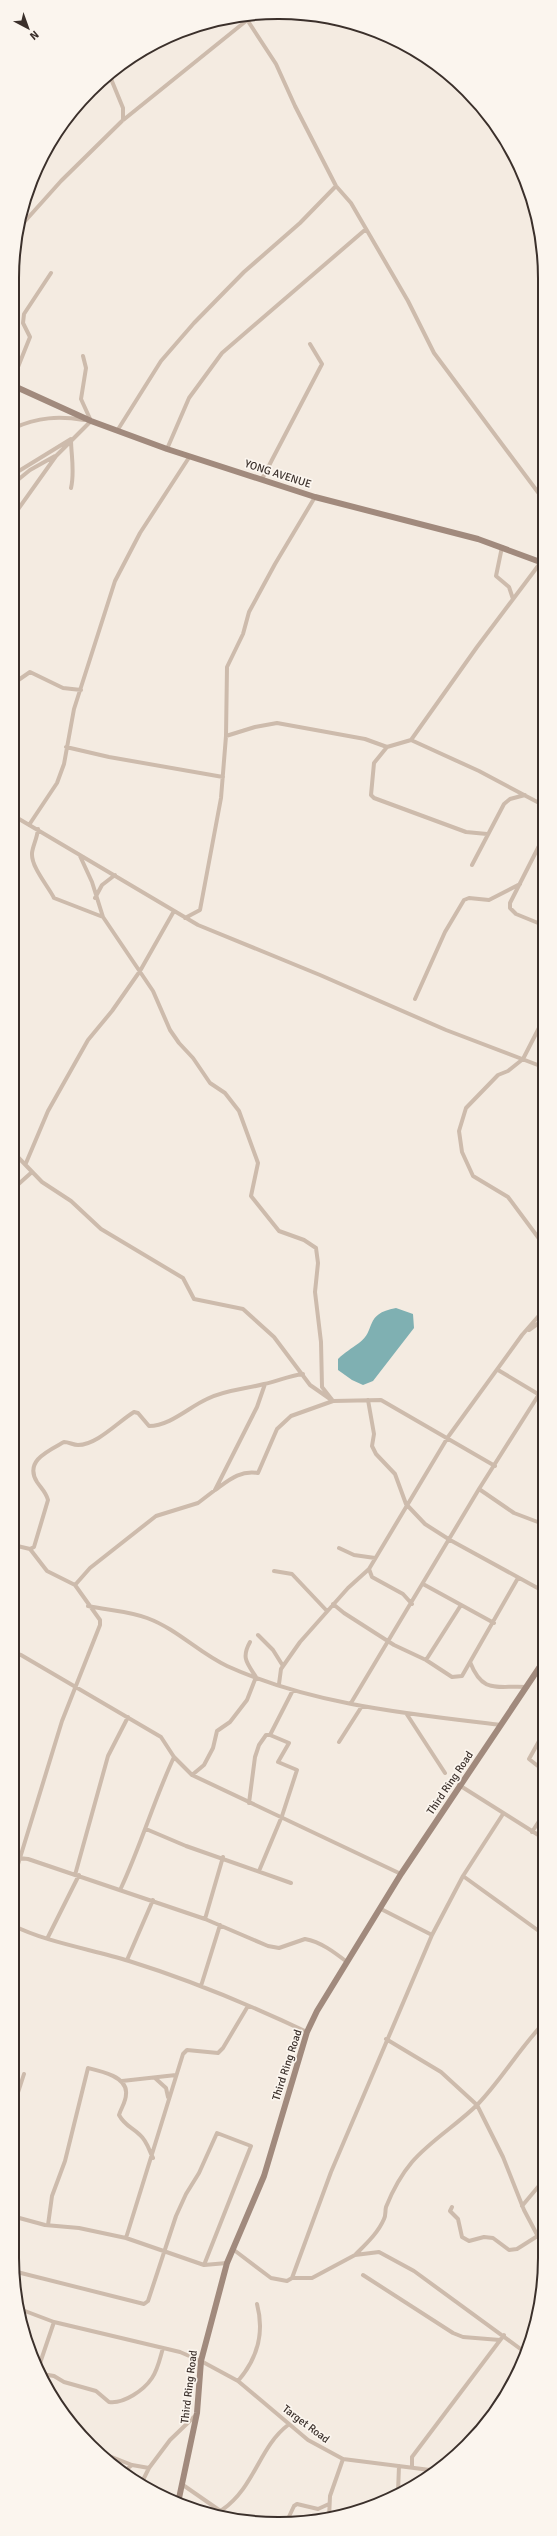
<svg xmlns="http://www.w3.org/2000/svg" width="557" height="2536" viewBox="0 0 557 2536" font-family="Signika,sans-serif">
  <rect width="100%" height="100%" fill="#f4ebe1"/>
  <!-- water -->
  <path fill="#7fb0b2" d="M396,1308L413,1314L414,1328L373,1381L363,1385L352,1380L338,1370V1359C345,1352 351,1349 359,1343C377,1330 363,1314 396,1308Z"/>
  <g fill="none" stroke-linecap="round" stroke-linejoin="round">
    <!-- street -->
    <path stroke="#cdbbac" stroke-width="4" d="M244,15L276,64L295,106L336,186L351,203L408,301L434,353L543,499
      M109,74L123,108V120
      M18,229L61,181L122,121L246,21
      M14,377L30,337L23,323L24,314L51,273
      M14,428C38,417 59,416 84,420
      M117,431L161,361L194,323L244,272L300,223L336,186
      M167,449L189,398L222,353L366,229
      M14,474L71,439C71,455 75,471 71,488
      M262,479L322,364L310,344
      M14,483L30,470L55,456
      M14,515L56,456L91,421L81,399L86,368L83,356
      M502,547L496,576L509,587L513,599
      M542,651L543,650
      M14,687L17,681L30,672L63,688L81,690
      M226,736L255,727L277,723L365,739L387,747L411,740L479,771L543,805
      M411,740L477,647L541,562
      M66,747L109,757L223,777
      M387,747L374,763L371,795L374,798L466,832L487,834
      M14,816L198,925L320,975L446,1030L543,1067
      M29,825L57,783L64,764L74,709L115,581L140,533L190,456
      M38,829C37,839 33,845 32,853C31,867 48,886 54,898L103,917L153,991L170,1030L179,1043L193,1058L210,1083L225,1093L239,1111L258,1163L251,1196L279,1231L304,1240L316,1248L318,1263L315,1292L321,1342L322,1387L333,1401L291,1416L277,1429L258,1473C240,1470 229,1480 215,1490
      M80,856L92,882L103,917
      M472,865L504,804L510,799L525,795
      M95,898L102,885L115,875
      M185,918L200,910L221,798L226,736L227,667L243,634L249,612L275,564L315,497
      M543,925L516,914L510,908V903L543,838
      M415,999L445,932L464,900L469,898L489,900L520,884
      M13,1152L42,1182L71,1201L101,1229L183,1278L194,1299L243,1309L274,1337L310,1385L333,1401L381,1400L495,1466
      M26,1163L48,1111L88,1040L112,1011L140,971L174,911
      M13,1189L32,1172
      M543,1244L508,1197L473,1176L462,1152L459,1131L466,1108L498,1075L508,1071L523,1059L543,1020
      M529,1330L543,1320
      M498,1370L538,1394
      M368,1400L374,1434L372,1446L376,1454L395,1474L406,1504L425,1524L450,1540L543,1591
      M479,1489L514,1513L543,1524
      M13,1545L30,1549L34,1547L48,1500C46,1492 41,1488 37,1482C24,1461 48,1451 64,1442C69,1442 73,1445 78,1445C97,1445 119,1421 134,1412L138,1413L149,1426C170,1426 189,1407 207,1399C224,1390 246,1389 264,1384C278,1381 288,1376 303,1374
      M339,1548L354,1555L375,1558
      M274,1571L292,1574L327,1611
      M423,1584L494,1623
      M75,1585L90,1568L156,1516L198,1503L215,1490L257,1407L265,1384
      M333,1604L344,1613L394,1645L426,1660L452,1677L462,1676L518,1578
      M412,1604L403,1594L372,1577L369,1569L448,1437L522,1335L543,1311
      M88,1606C107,1610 129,1611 147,1618C177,1629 199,1653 227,1666C313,1705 409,1714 501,1725
      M258,1635L273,1650L283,1666
      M13,1653L21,1655L161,1737L174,1757L192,1775L401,1874
      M426,1660L461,1605
      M470,1662C483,1695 497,1685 527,1687
      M279,1684L281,1669L300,1642L348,1588L369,1569
      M351,1703L479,1489L543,1388
      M406,1713L445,1773
      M339,1742L362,1706
      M543,1770L529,1759L543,1734
      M192,1775L204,1765L213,1748L217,1731L230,1722L247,1700L256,1677C247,1663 241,1658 250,1642
      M459,1785L543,1838
      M249,1803L255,1757L259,1745L266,1735H270
      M146,1829L186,1846L291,1883
      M532,1832L543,1815
      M19,1858L28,1859L205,1919L268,1946L279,1948L305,1939C321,1942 334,1952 347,1962
      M12,1861L18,1863
      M259,1871L282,1816L297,1770L278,1762L289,1743L270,1735L293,1690
      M75,1875L108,1756L128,1717
      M463,1876L543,1934
      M12,1884L62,1721L100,1625V1620L75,1585L47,1571L30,1549
      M121,1888C141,1845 154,1800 174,1757
      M381,1909L432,1935
      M205,1919L223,1857
      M12,1925C48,1943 91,1949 129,1961C190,1980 250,2005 307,2032
      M48,1937L79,1875
      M127,1960L153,1900
      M201,1986L220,1925
      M386,2039L441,2072L477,2105L503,2157L524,2210L543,2246
      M155,2078L166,2088L168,2097
      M122,2081L176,2075
      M12,2111L24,2074
      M522,2206L543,2181
      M452,2207L450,2211L458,2219L462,2237L469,2241L484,2237L493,2238L509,2250L517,2249L536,2237
      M12,2216L45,2225L79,2228L126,2238L204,2265L227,2263
      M48,2225L52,2196L65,2161L88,2068C101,2071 128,2077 126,2094C126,2102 121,2108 119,2115C125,2126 132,2127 140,2135C147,2141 149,2150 153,2158
      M126,2238L183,2054L187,2050L218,2053L223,2048L248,2006
      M234,2250L271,2278L287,2281L292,2278H312L355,2255L379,2252L414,2271L526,2353
      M356,2254C366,2244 378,2233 384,2219C386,2215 385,2211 386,2207C392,2192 401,2175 412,2162C431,2140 457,2125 478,2104C502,2079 519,2049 543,2024
      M13,2271L144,2304L148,2301L176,2216L186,2194L199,2173L217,2133L251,2146L204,2265
      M363,2275L453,2333L463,2337L500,2340
      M292,2278L331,2172L432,1935L463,1876L503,1814
      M17,2308L54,2322L180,2352L201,2361L238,2381L308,2440L343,2459L438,2471
      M38,2369L54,2322
      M42,2374L54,2376L64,2382L96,2391L109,2402C124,2404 144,2390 152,2378C158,2369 160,2358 163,2348
      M238,2381C257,2359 265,2334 257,2304
      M99,2452L132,2465L149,2468L170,2440L196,2415
      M412,2467V2457L504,2335
      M122,2473L132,2465
      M141,2484L149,2468
      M183,2485L232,2519
      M398,2492L399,2466
      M222,2510C255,2487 259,2447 288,2425
      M329,2518L330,2496L343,2459
      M286,2523L294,2506L297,2504L318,2509L329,2504"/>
    <!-- secondary -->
    <path stroke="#a18a7d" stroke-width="6" d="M14,386L91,421L167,449L315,497L478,539L543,563
      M178,2503L197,2413L201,2361L227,2263L264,2176L307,2032L317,2011L401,1874L543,1662"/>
  </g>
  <g text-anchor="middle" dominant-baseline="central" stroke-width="3.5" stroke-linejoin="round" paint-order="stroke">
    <!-- street labels -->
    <g font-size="11" fill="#3b302b" stroke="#fbf5ee">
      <text transform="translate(278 474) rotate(18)">YONG AVENUE</text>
      <text transform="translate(450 1783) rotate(-56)">Third Ring Road</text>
      <text transform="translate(287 2065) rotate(-72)">Third Ring Road</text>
      <text transform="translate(189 2387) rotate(-83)">Third Ring Road</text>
      <text transform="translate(306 2424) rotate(37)">Target Road</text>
    </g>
  </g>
  <!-- crop -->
  <path d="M0 0H557V2536H0ZM278 19H279A259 259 0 0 1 538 278V2258A259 259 0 0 1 279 2517H278A259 259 0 0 1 19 2258V278A259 259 0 0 1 278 19Z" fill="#fbf5ee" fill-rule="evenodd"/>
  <path fill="none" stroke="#3b302b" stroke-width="2" d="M278 19H279A259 259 0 0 1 538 278V2258A259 259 0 0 1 279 2517H278A259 259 0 0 1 19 2258V278A259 259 0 0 1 278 19Z"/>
  <!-- north arrow -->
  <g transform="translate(28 28) rotate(139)" stroke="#fbf5ee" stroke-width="3" paint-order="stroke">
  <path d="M0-3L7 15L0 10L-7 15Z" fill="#3b302b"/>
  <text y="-6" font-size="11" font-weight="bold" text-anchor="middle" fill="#3b302b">N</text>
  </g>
</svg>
